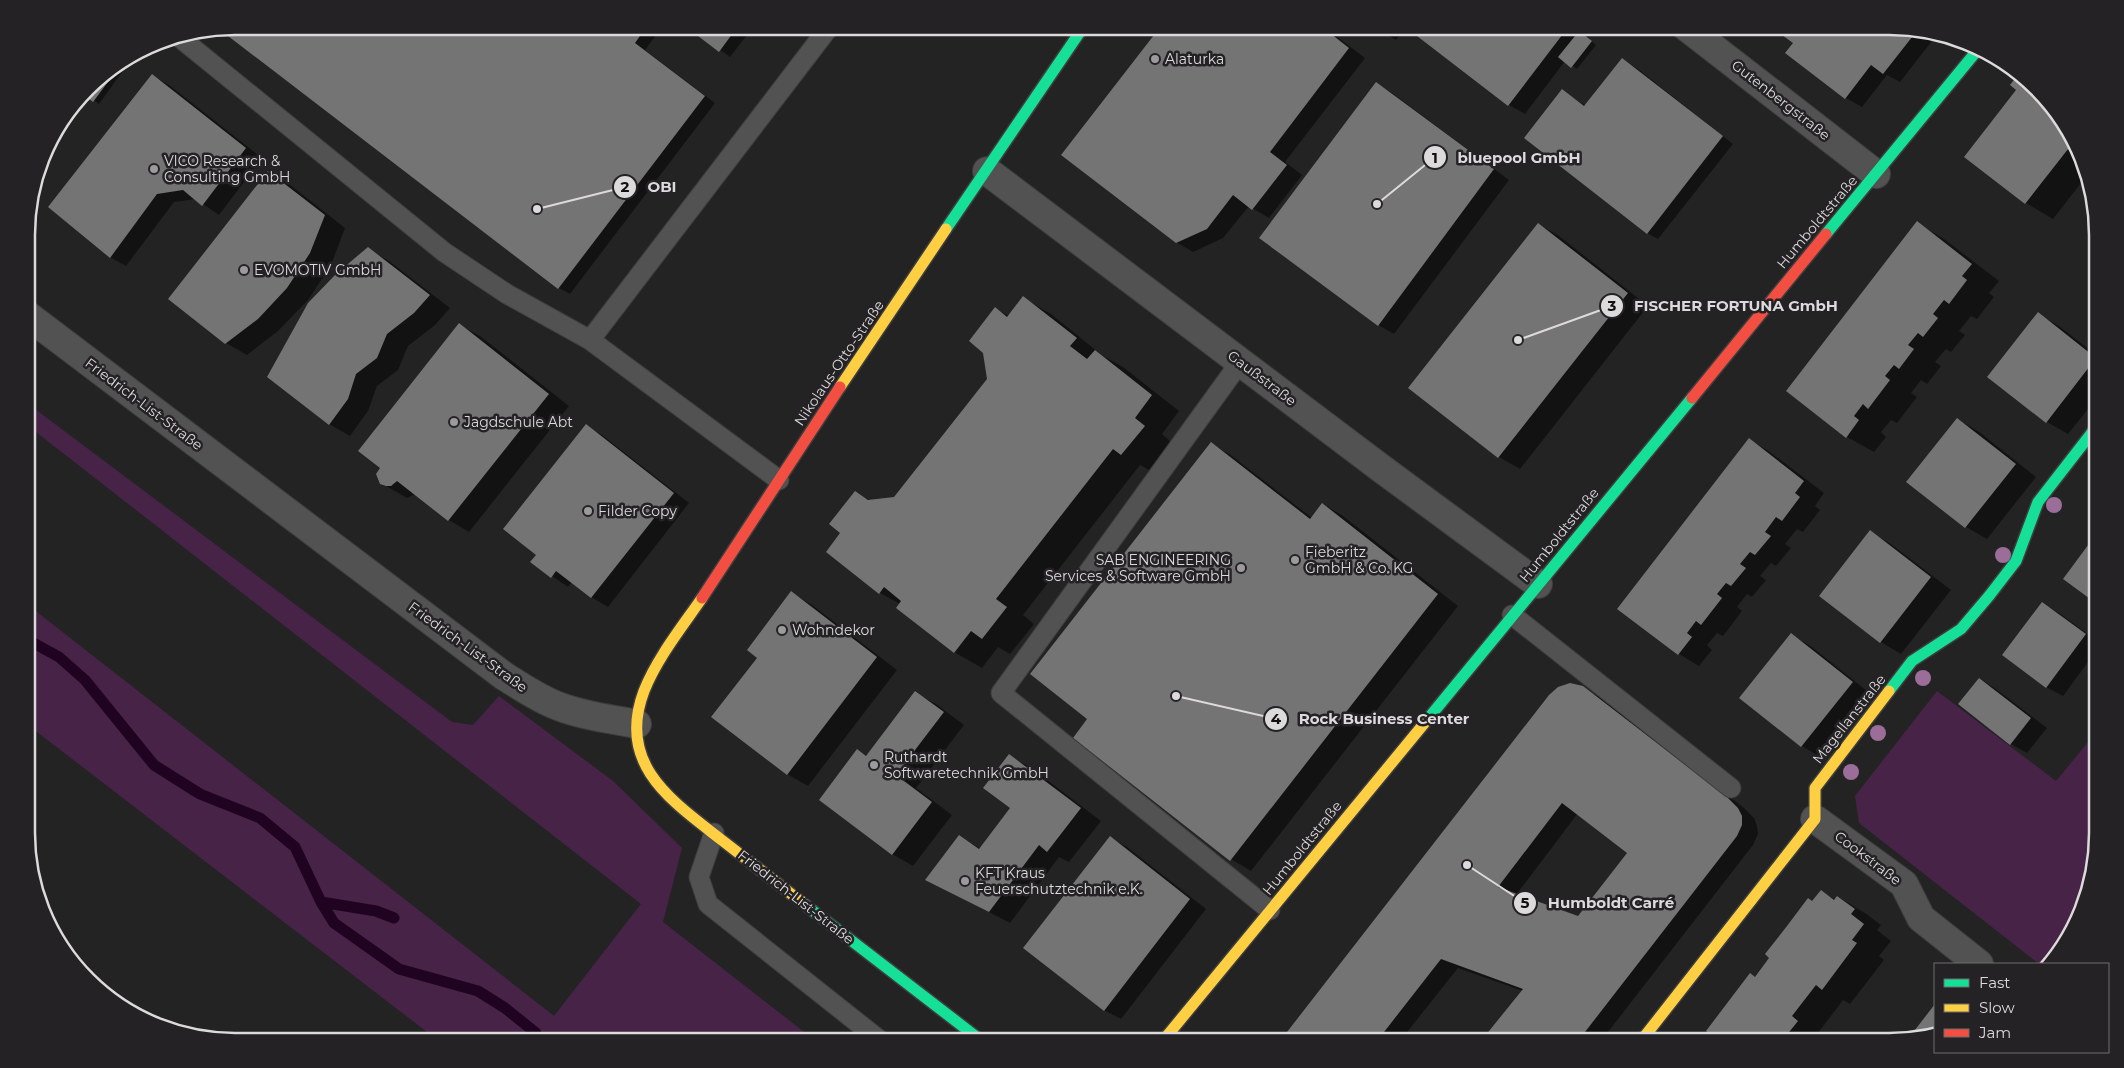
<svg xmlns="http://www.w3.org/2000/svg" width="2124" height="1068" viewBox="0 0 2124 1068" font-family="Montserrat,sans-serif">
  <rect width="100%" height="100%" fill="#242324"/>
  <!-- green -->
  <path fill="#472347" d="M27,403L452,722L473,725L499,696L613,781L682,848L663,922L817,1042H440L28,725V605L554,1016L641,904L27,425Z
    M1937,691L2056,781L2089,741L2098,747V834L2076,925L2050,964H2039L1859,823L1855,796Z"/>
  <!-- shadow -->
  <path fill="#0007" fill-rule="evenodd" d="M235,26H663L645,50L715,103L570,294L559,288L221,29Z
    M687,26H754L730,57Z
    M1162,26H1323L1365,58L1285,162L1302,175L1269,218L1249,206L1223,238L1193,252L1176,242Z
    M1374,26H1577L1587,33L1585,36L1596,45L1577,69L1565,61L1525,114L1509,105L1407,26L1396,40Z
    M1889,26L1935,37L1900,82L1887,75L1862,107L1846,98L1795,43Z
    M135,54L99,104L85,94L97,78Z
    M1622,59L1638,69L1733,144L1658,239L1647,233L1562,91L1586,106Z
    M2020,74L2027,78L2062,119L2085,178L2053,219L2026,203L1966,156L2018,89L2012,85Z
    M153,76L169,85L262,158L219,215L196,199L174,202L126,266L110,257Z
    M1376,83L1392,93L1509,180L1394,334L1378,325Z
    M268,173L289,184L345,228L331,265L308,300L278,331L247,355L226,343Z
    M1917,223L1944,239L1999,281L1989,293L1994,297L1977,319L1971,316L1959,331L1965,335L1951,352L1946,349L1935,362L1941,366L1927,384L1921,380L1911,393L1917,397L1897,423L1891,420L1881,432L1886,437L1874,452L1847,437Z
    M1538,224L1559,236L1648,306L1520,469L1499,457L1410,388Z
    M368,249L389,261L450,308L435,325L408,346L398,370L377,386L368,411L350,436L329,424Z
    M1023,298L1051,314L1103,356L1123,367L1179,411L1162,434L1171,442L1149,470L1140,465L1023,615L1034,624L1010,654L998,647L982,668L954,652L900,604L880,593L842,533L855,492L871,501L895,498L988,380L996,309L1009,316Z
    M2038,314L2059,326L2096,355L2097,398L2068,434L2047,422L1989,377Z
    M459,325L480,336L569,406L469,532L449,520L415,494L407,498L381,483Z
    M1957,419L1978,431L2036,477L1987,539L1966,527L1908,481Z
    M586,426L602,435L689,503L608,607L591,597L572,582L568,587L532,562L538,555Z
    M1750,440L1770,452L1824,493L1815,506L1820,510L1803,532L1797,529L1785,544L1791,548L1776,566L1771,563L1760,576L1766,580L1752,597L1747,594L1737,607L1742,611L1723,636L1717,633L1707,645L1712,650L1699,666L1679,654L1619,608Z
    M1212,444L1232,456L1312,518L1323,504L1343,516L1458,606L1251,871L1231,859L1089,718Z
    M1870,532L1891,544L1951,590L1901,654L1881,642L1821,596Z
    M792,593L812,605L897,670L808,786L787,774L759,658Z
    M2043,604L2059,613L2097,641V650L2063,696L2046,687Z
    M1792,635L1812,647L1872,695L1822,758L1802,746Z
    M1980,679L1996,689L2047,728L2027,753L2011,744Z
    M1583,688L1599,697L1744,808L1754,818L1757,826L1758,834L1753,845L1601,1041H1483L1523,991L1458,968L1400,1041H1282L1550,696ZM1578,813L1628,853L1578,917L1516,895Z
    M915,693L936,704L964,725L916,788L952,815L913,866L892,854L858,751L867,756Z
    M1009,756L1030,767L1101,821L1069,862L1059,857L1010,923L927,880L959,836L981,849L1012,808Z
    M1111,838L1127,847L1206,909L1121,1019L1104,1010Z
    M1821,892L1836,900L1838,897L1865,913L1881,925L1877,930L1891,941L1879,956L1884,960L1850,1004L1843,1000L1818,1033L1825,1037L1822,1041H1706Z"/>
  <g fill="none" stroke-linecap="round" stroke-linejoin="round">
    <!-- stream -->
    <path stroke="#200321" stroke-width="11" d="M28,640L59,657L85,680L154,765L200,794L260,818L295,847L321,902L334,923L399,969L478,991L505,1008L536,1033
      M321,902L376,911L394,918"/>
  </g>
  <!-- building -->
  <path fill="#757475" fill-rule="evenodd" d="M235,26H647L635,43L705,96L558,289L219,29Z
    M685,26H738L719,52Z
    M1161,26H1321L1349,48L1270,152L1287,165L1252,210L1233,195L1207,229L1176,243L1061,155Z
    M1404,26H1569L1508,106Z
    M1770,26H1889L1916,32L1883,74L1871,65L1845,99L1785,53L1793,43Z
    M1579,31L1592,41L1571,68L1558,57Z
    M1622,58L1723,136L1647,234L1524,138L1562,89L1584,106Z
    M122,63L93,102L84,95L97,78Z
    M2019,73L2027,78L2062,119L2072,144L2025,204L1964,157L2016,90L2010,85Z
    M152,74L246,148L202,206L183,190L157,194L110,258L48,207Z
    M1376,82L1494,169L1378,326L1259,238Z
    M268,171L325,215L310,253L287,288L258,319L225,344L168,299Z
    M1917,221L1972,264L1962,276L1967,280L1949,304L1944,300L1933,314L1938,318L1923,337L1918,333L1908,345L1914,349L1899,369L1894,365L1885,376L1890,380L1868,409L1863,404L1854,416L1859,420L1846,438L1786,391Z
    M1538,223L1628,293L1498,458L1408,388Z
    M368,247L430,295L414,313L387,334L377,358L356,374L348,399L329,425L267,377L308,303L336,274Z
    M1023,296L1077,338L1070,346L1087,359L1095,350L1152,395L1135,418L1145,426L1121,455L1113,449L996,599L1007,607L982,639L971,631L954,653L896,608L901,601L884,587L879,594L826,552L840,533L829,524L855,491L868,500L894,497L987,379L983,353L969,341L995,307L1007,317Z
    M2038,312L2096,358L2046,423L1987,377Z
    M459,323L549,394L448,521L397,481L391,486H386L380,484L376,474L380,468L358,451Z
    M1957,418L2016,464L1965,528L1906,482Z
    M586,424L674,493L591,598L556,571L551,578L530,562L536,555L503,529Z
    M1749,438L1804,481L1795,493L1800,497L1782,521L1776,517L1765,532L1771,536L1755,555L1750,552L1740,564L1746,568L1731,586L1726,583L1717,594L1722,598L1701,625L1696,621L1687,633L1692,637L1678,655L1617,609Z
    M1211,442L1310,519L1322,503L1438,594L1230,861L1073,738L1087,719L1030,674Z
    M1870,530L1931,577L1880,643L1819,596Z
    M2097,533V604L2063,579Z
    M791,591L877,657L787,775L711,717L757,658L747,650Z
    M2042,602L2086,634L2046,688L2002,655Z
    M1791,633L1853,682L1801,747L1739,698Z
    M1979,678L2031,718L2010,745L1958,704Z
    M1570,683L1583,686L1727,797L1738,808L1742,816V825L1737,836L1578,1041H1481L1523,989L1441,959L1377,1041H1280L1549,695L1558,687ZM1562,803L1627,853L1578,916L1498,887Z
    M915,691L944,712L896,775L932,802L892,855L819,800L857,749L866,756Z
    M1009,754L1081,808L1047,852L1039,845L989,912L925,880L959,835L979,849L1010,808L983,788Z
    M1110,836L1190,899L1104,1011L1023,948Z
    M1821,890L1834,900L1837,896L1855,909L1851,914L1864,924L1852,940L1857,943L1822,990L1816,985L1792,1016L1798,1021L1782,1041H1704L1710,1034L1706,1031L1750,973L1755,977L1769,958L1765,954L1787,926L1808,898L1812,901Z
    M1935,1004V1035L1907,1040L1918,1026Z"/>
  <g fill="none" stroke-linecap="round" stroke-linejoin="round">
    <!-- lane casing -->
    <g stroke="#3e3e3e" stroke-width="21">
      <path id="lane" d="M179,37L444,252L507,294L590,340L779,480
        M590,340L830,26
        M1241,361L1001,693L1270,910
        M1512,615L1731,788
        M714,833L699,877L708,904L882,1042"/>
    </g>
    <!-- street casing -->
    <g stroke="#3e3e3e" stroke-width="30">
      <path id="street" d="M1685,26L1876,174
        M987,171L1382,469L1538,584
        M27,315L504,676C522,687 539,699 558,706C583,716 611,719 637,724
        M1815,819L1904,884L1921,918L1979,964"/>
    </g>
    <!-- fast casing -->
    <g stroke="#3e3e3e" stroke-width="14">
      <path id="fast" d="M946,229L1084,26
        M1826,234L1980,47
        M1889,691L1912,661L1961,629L1989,596L2016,561L2038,502L2097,426
        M1427,720L1692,398
        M804,904L983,1042"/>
    </g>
    <!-- slow casing -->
    <g stroke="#3e3e3e" stroke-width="14">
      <path id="slow" d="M840,387L946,229
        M702,598C682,627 657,658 644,691C616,765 672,801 723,841C750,862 777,883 804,904
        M1641,1041L1815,819V788L1889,691
        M1162,1042L1427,720"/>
    </g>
    <!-- jam casing -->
    <g stroke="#3e3e3e" stroke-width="14">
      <path id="jam" d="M1692,398L1826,234
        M702,598L840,387"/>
    </g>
    <!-- lane -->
    <use href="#lane" stroke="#535253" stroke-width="19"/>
    <!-- street -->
    <use href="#street" stroke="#535253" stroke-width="28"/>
    <!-- fast -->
    <use href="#fast" stroke="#16e098" stroke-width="11"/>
    <!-- slow -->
    <use href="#slow" stroke="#ffcf43" stroke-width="11"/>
    <!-- jam -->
    <use href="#jam" stroke="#f24e42" stroke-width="11"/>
  </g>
  <!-- trees -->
  <g fill="#9a6e99">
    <circle cx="2054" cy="505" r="8"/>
    <circle cx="2003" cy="555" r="8"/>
    <circle cx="1923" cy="678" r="8"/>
    <circle cx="1878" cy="733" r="8"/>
    <circle cx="1851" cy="772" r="8"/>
  </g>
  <!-- markers -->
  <g fill="#9c9a9b" stroke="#252225" stroke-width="2">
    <circle cx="1155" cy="59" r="5"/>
    <circle cx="154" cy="169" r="5"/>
    <circle cx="244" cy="270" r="5"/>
    <circle cx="454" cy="422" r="5"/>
    <circle cx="588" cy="511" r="5"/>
    <circle cx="1295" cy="560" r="5"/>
    <circle cx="1241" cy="568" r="5"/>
    <circle cx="782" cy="630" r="5"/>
    <circle cx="874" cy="765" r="5"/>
    <circle cx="965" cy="881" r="5"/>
  </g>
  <g text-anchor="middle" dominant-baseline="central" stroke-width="5" stroke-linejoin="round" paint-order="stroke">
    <!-- poi labels -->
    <g font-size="14" fill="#dcdadb" stroke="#252225" text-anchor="start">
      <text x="1165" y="59">Alaturka</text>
      <text x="164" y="161">VICO Research &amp;<tspan x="164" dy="16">Consulting GmbH</tspan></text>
      <text x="254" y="270">EVOMOTIV GmbH</text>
      <text x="464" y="422">Jagdschule Abt</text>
      <text x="598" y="511">Filder Copy</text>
      <text x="1305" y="552">Fieberitz<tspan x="1305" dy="16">GmbH &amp; Co. KG</tspan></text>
      <text x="1231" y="560" text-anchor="end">SAB ENGINEERING<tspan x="1231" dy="16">Services &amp; Software GmbH</tspan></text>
      <text x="792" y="630">Wohndekor</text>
      <text x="884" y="757">Ruthardt<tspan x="884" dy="16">Softwaretechnik GmbH</tspan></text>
      <text x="975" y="873">KFT Kraus<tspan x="975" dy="16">Feuerschutztechnik e.K.</tspan></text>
    </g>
    <!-- street labels -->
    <g font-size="14" fill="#dcdadb" stroke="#252225">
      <text transform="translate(1781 100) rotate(38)">Gutenbergstraße</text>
      <text transform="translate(1817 222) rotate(-50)">Humboldtstraße</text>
      <text transform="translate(839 363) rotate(-56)">Nikolaus-Otto-Straße</text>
      <text transform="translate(1262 378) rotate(37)">Gaußstraße</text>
      <text transform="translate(144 404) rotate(37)">Friedrich-List-Straße</text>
      <text transform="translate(1559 535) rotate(-51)">Humboldtstraße</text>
      <text transform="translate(468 647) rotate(36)">Friedrich-List-Straße</text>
      <text transform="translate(1849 719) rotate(-52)">Magellanstraße</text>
      <text transform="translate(1302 848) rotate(-51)">Humboldtstraße</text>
      <text transform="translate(1868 858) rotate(37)">Cookstraße</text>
      <text transform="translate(796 897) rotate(38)">Friedrich-List-Straße</text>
    </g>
  </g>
  <!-- crop -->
  <path d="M0 0H2124V1068H0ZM235 35H1889A200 200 0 0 1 2089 235V833A200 200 0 0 1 1889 1033H235A200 200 0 0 1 35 833V235A200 200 0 0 1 235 35Z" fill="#252225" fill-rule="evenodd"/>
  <path fill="none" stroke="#dcdadb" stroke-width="2.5" d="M235 35H1889A200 200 0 0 1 2089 235V833A200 200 0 0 1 1889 1033H235A200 200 0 0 1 35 833V235A200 200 0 0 1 235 35Z"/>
  <!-- callouts -->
  <path fill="none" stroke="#dcdadb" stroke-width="2" d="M1377 204L1435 157M537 209L625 187M1518 340L1612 306M1176 696L1276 719M1467 865L1525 903"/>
  <g fill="#dcdadb" stroke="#252225" stroke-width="2">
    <circle cx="1377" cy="204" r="5"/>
    <circle cx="537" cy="209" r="5"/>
    <circle cx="1518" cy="340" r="5"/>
    <circle cx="1176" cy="696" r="5"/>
    <circle cx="1467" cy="865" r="5"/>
    <circle cx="1435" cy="157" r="12"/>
    <circle cx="625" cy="187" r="12"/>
    <circle cx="1612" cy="306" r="12"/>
    <circle cx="1276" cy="719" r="12"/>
    <circle cx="1525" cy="903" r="12"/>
  </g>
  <g font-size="15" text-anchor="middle" font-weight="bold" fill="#111">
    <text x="1435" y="163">1</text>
    <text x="625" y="192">2</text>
    <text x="1612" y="311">3</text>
    <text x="1276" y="724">4</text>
    <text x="1525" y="908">5</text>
  </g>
  <g font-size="15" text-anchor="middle" font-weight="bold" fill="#dcdadb" stroke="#252225" stroke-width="5" stroke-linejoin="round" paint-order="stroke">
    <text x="1519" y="163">bluepool GmbH</text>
    <text x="662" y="192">OBI</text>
    <text x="1736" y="311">FISCHER FORTUNA GmbH</text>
    <text x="1384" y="724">Rock Business Center</text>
    <text x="1611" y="908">Humboldt Carré</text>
  </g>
  <!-- legend -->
  <rect x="1934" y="963" width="175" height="90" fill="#252225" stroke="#6e6c6e"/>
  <rect x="1944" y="979" width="25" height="8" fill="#16e098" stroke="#6e6c6e"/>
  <text x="1979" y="988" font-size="15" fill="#dcdadb">Fast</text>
  <rect x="1944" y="1004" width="25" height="8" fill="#ffcf43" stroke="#6e6c6e"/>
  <text x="1979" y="1013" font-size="15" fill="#dcdadb">Slow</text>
  <rect x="1944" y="1029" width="25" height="8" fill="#f24e42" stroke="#6e6c6e"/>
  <text x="1979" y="1038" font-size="15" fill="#dcdadb">Jam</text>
</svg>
